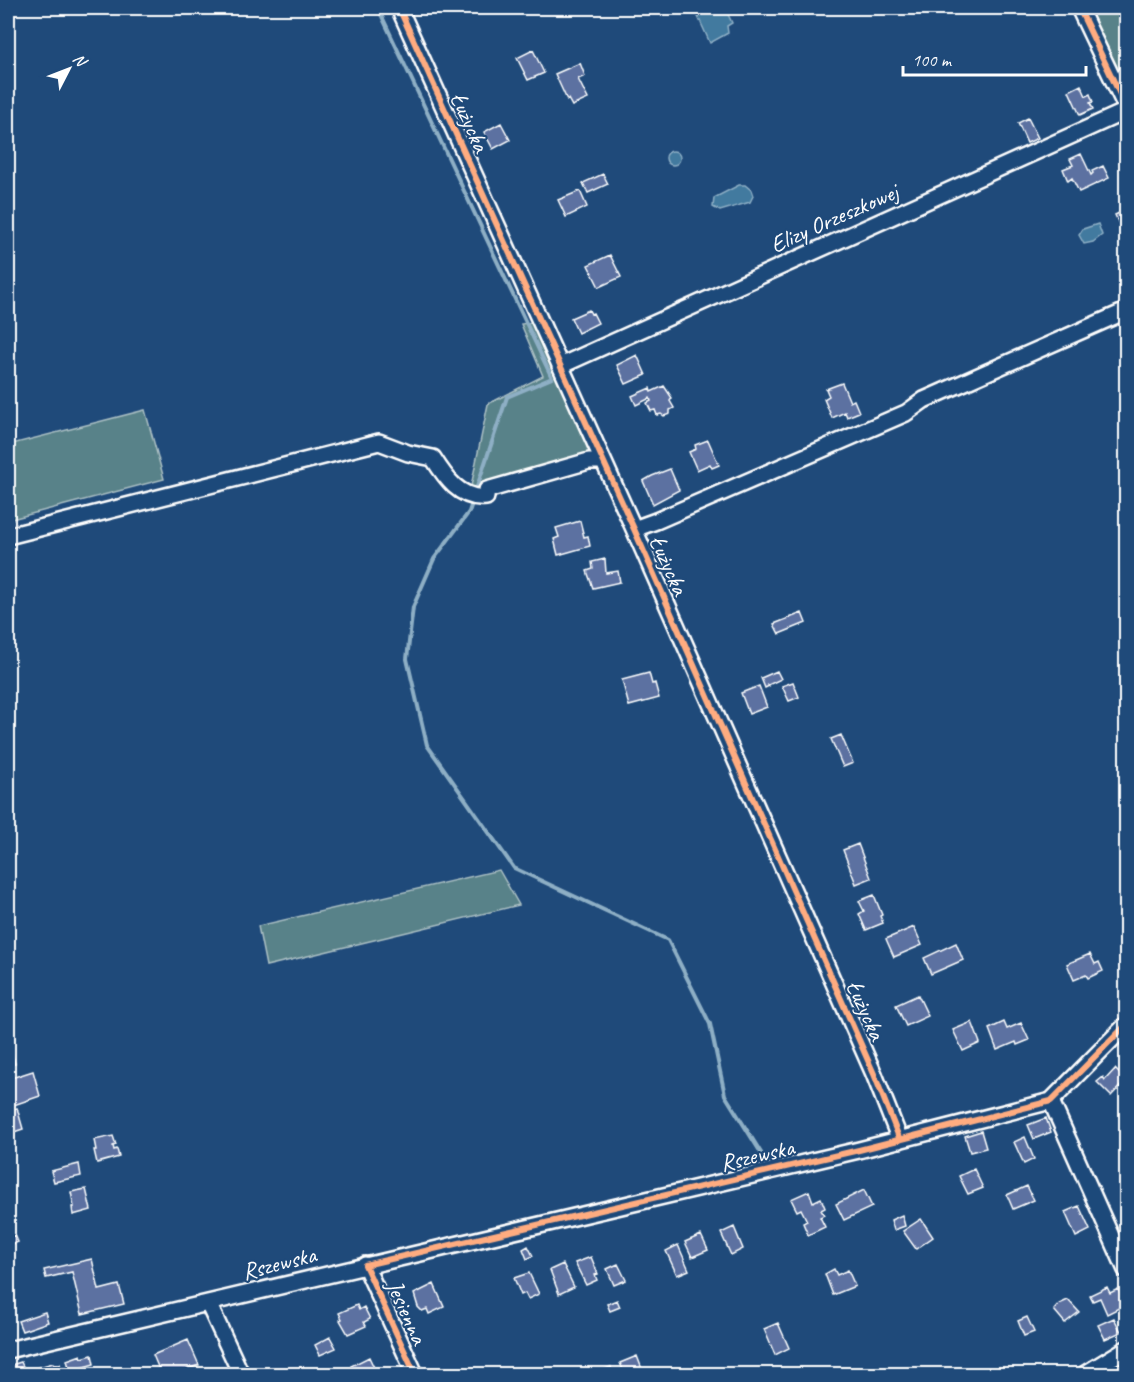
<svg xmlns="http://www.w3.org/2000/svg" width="1134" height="1382" viewBox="0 0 1134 1382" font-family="Caveat,sans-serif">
  <rect width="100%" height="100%" fill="#1f4a7a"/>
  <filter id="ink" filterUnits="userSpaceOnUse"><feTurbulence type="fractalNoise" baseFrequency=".0167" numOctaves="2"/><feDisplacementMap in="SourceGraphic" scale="12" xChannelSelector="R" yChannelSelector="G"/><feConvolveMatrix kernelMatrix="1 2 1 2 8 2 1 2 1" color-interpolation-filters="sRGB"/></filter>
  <g filter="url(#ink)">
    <!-- green -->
    <path fill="#598289" stroke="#acc0c4" stroke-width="1.5" d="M1084,8H1126V94Z
      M535,322L597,459L469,496L488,404L543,376L521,324Z
      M145,410L164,479L8,520V445Z
      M499,870L519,905L266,966L258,926Z"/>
    <!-- water -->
    <path fill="#437a9f" stroke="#8eafc5" stroke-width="1.5" d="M715,8H725L732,23L727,26L728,33L710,43L696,12Z
      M666 158a7 7 0 1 1 14 0a7 7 0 1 1-14 0Z
      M739,185H745L751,190L753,196L750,202L720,211L713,207L714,198Z
      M1098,224L1102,235L1093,242L1084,244L1079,235L1083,229Z"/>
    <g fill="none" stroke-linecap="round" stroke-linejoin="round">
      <!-- stream -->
      <path stroke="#8eafc5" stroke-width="4" d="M378,8L552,378L507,397L475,493
        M473,500L469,512L434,559L413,607L407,659L427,745L514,868L668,940L710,1024L725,1095L763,1156"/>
    </g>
    <!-- building -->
    <path fill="#5c71a1" stroke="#fff" stroke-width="1.5" d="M533,50L544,73L528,80L517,58Z
      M580,63L585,76L578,79L588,99L572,106L568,99L567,100L555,74Z
      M1081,85L1086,96L1090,94L1093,102L1090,103L1093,109L1080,115L1069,91Z
      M1028,118L1038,138L1027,143L1018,123Z
      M501,123L510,140L493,149L484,132Z
      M1081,154L1091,175L1093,173L1092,171L1103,166L1109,178L1079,192L1072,178L1068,181L1063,169L1073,165L1070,159Z
      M603,174L608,184L588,193L583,183Z
      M580,191L587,207L566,217L558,200Z
      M1126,210V231L1123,233L1115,215Z
      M610,255L621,277L599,287L588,265Z
      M589,310L591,314L593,313L598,323L578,333L571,318Z
      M637,355L646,375L626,384L617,365Z
      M842,383L850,402L854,400L859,412L847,417L845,412L832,418L824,399L829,396L826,389Z
      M664,386L672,398L670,401L674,408L670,410V414L664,416L661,414L657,415L655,410L651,411L647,403L651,401L650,398L636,405L632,396L650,388L651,392Z
      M708,440L719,465L712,468L710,464L697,470L689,452L696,449L695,445Z
      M670,469L679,490L653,504L643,481L652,476Z
      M580,521L584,537L588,536L590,546L558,555L554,539L559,537L556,528Z
      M605,559L606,573L618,571L620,582L593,588L587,571L593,569L592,562Z
      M802,613L806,623L779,634L774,624Z
      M777,671L781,679L768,685L769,686L765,688L761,678Z
      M649,673L652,684L655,683L659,698L629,706L622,680Z
      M793,682L799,697L789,701L782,686Z
      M759,686L767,707L749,714L741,693Z
      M841,735L853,763L843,767L831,739Z
      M858,844L871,878L856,884L843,850Z
      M874,895L882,915L880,916L883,923L866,930L859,914L864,911L859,901Z
      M914,927L922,945L894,957L886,939Z
      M956,943L963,960L931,974L924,958Z
      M1090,954L1095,964L1099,962L1103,971L1088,978L1086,975L1074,980L1067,964Z
      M918,995L928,1016L906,1026L896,1005Z
      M972,1022L980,1043L963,1051L953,1030Z
      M1004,1022L1007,1029L1021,1023L1029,1040L1017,1045L1016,1042L997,1050L989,1029Z
      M8,1035L15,1064L8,1066Z
      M1115,1069L1126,1080L1111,1096L1097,1082L1103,1077L1105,1080Z
      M33,1071L40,1096L8,1107V1079Z
      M17,1108L23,1129L8,1134V1111Z
      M1046,1118L1051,1132L1034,1139L1028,1125Z
      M981,1131L986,1148L970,1152L965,1136Z
      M113,1136L116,1145L113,1146L114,1150L117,1149L119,1157L97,1163L94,1150H96L94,1140Z
      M1025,1137L1034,1159L1024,1164L1014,1142Z
      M79,1164L81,1176L54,1182L51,1171Z
      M974,1169L983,1188L968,1194L959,1176Z
      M1027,1186L1034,1200L1013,1209L1007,1195Z
      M86,1189L91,1210L73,1215L72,1207H74L71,1192Z
      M864,1190L872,1207L844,1220L836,1204Z
      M809,1191L813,1202L821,1198L825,1208L821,1210L824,1215L820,1217L825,1227L808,1235L803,1223L807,1221L801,1209L797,1211L791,1199Z
      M1079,1206L1090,1230L1076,1237L1065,1212Z
      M902,1215L905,1226L894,1230L891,1220Z
      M921,1219L933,1237L916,1249L903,1231Z
      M734,1227L743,1249L731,1255L721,1233Z
      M15,1235L18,1242L8,1246V1238Z
      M701,1235L708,1250L692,1257L685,1242Z
      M678,1245L689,1270L677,1275L666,1251Z
      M528,1246L533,1256L527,1259L523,1249Z
      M591,1257L598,1274L595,1275L597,1280L586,1285L575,1263Z
      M92,1259L99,1290L119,1285L124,1304L82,1314L72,1272L46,1278L44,1270Z
      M563,1264L574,1287L559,1294L550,1270Z
      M618,1264L626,1280L614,1285L607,1269Z
      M834,1269L837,1275L848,1270L855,1286L833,1295L825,1274Z
      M11,1271L15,1280L8,1284V1273Z
      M529,1273L539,1294L528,1299L525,1293L521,1295L514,1278Z
      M434,1284L444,1307L429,1314L427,1309L422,1311L418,1307L414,1294Z
      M1107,1287L1110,1293L1118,1289L1123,1299L1120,1300L1123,1306L1107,1314L1100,1298L1093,1301L1090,1295Z
      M617,1300L620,1307L610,1311L607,1304Z
      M1068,1300L1079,1312L1065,1323L1054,1310L1059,1304Z
      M357,1305L359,1310L364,1307L370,1319L364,1322L366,1326L348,1334L340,1320L342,1319L339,1313Z
      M45,1312L48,1322L22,1331L18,1321Z
      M1027,1317L1034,1332L1024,1336L1018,1321Z
      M1114,1318L1121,1332L1105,1339L1098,1325Z
      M778,1323L789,1348L775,1355L764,1329Z
      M330,1337L336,1348L320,1355L315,1345Z
      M188,1340L199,1365L174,1374H161L153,1355Z
      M81,1355L82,1358L92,1355L94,1364L70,1371L67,1360Z
      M637,1356L642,1369L641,1370L643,1374H625L620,1363Z
      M369,1357L377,1374H355L351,1366Z
      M21,1362L26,1373L9,1374L8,1366Z
      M53,1363L54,1365L60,1364L63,1374H30L29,1370Z
      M611,1367L614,1374H607L605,1369Z
      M77,1369L79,1374H71L70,1371Z"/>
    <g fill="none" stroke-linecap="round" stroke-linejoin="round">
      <!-- minor casing -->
      <g stroke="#fff" stroke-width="20">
        <path id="minor" d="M399,8L634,529L874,1074L900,1140
          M1079,8L1126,107
          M560,366L1126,111
          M634,529L656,521L906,413L924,400L1126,311
          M8,536L379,442L408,453L433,458C445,477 460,500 486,497L487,490L589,461H603
          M1051,1101L1126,1270
          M365,1265L415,1374
          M208,1303L241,1374
          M8,1350L859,1150L1051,1101L1126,1025
          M1085,1374L1126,1349"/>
      </g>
      <!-- minor -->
      <use href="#minor" stroke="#1f4a7a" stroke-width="15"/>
      <!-- cycleway casing -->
      <g stroke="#1f4a7a" stroke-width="10">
        <path id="cycleway" d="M399,8L634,529L874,1074L900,1140
          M1079,8L1126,107
          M415,1374L365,1265L859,1150L1051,1101L1126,1025"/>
      </g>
      <!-- cycleway -->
      <use href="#cycleway" stroke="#ffac80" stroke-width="6"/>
    </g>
  </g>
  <g text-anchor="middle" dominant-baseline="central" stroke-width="4.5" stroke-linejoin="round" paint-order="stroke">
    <!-- street labels -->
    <g font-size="24" fill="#fff" stroke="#1f4a7a">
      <text transform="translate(470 122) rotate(66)">Łużycka</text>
      <text transform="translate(834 218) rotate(-24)">Elizy Orzeszkowej</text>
      <text transform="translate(669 565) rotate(66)">Łużycka</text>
      <text transform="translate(866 1010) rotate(66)">Łużycka</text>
      <text transform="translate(757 1155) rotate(-13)">Rszewska</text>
      <text transform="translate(279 1263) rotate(-14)">Rszewska</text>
      <text transform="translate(407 1312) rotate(66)">Jesienna</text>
    </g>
  </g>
  <!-- margin -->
  <rect width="1134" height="1382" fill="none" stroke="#1f4a7a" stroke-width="30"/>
  <rect x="15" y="15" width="1104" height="1352" fill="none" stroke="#fff" stroke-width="2" filter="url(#ink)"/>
  <!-- north arrow -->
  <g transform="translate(69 69) rotate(48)" stroke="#1f4a7a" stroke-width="4.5" paint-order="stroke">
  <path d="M0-4.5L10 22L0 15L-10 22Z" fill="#ffffff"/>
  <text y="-9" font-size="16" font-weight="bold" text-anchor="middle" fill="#ffffff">N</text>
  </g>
  <!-- scale -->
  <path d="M903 66v9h183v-9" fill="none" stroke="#ffffff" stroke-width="3"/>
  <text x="912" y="66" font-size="18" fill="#ffffff" stroke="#1f4a7a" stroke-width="4.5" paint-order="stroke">100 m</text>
</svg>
